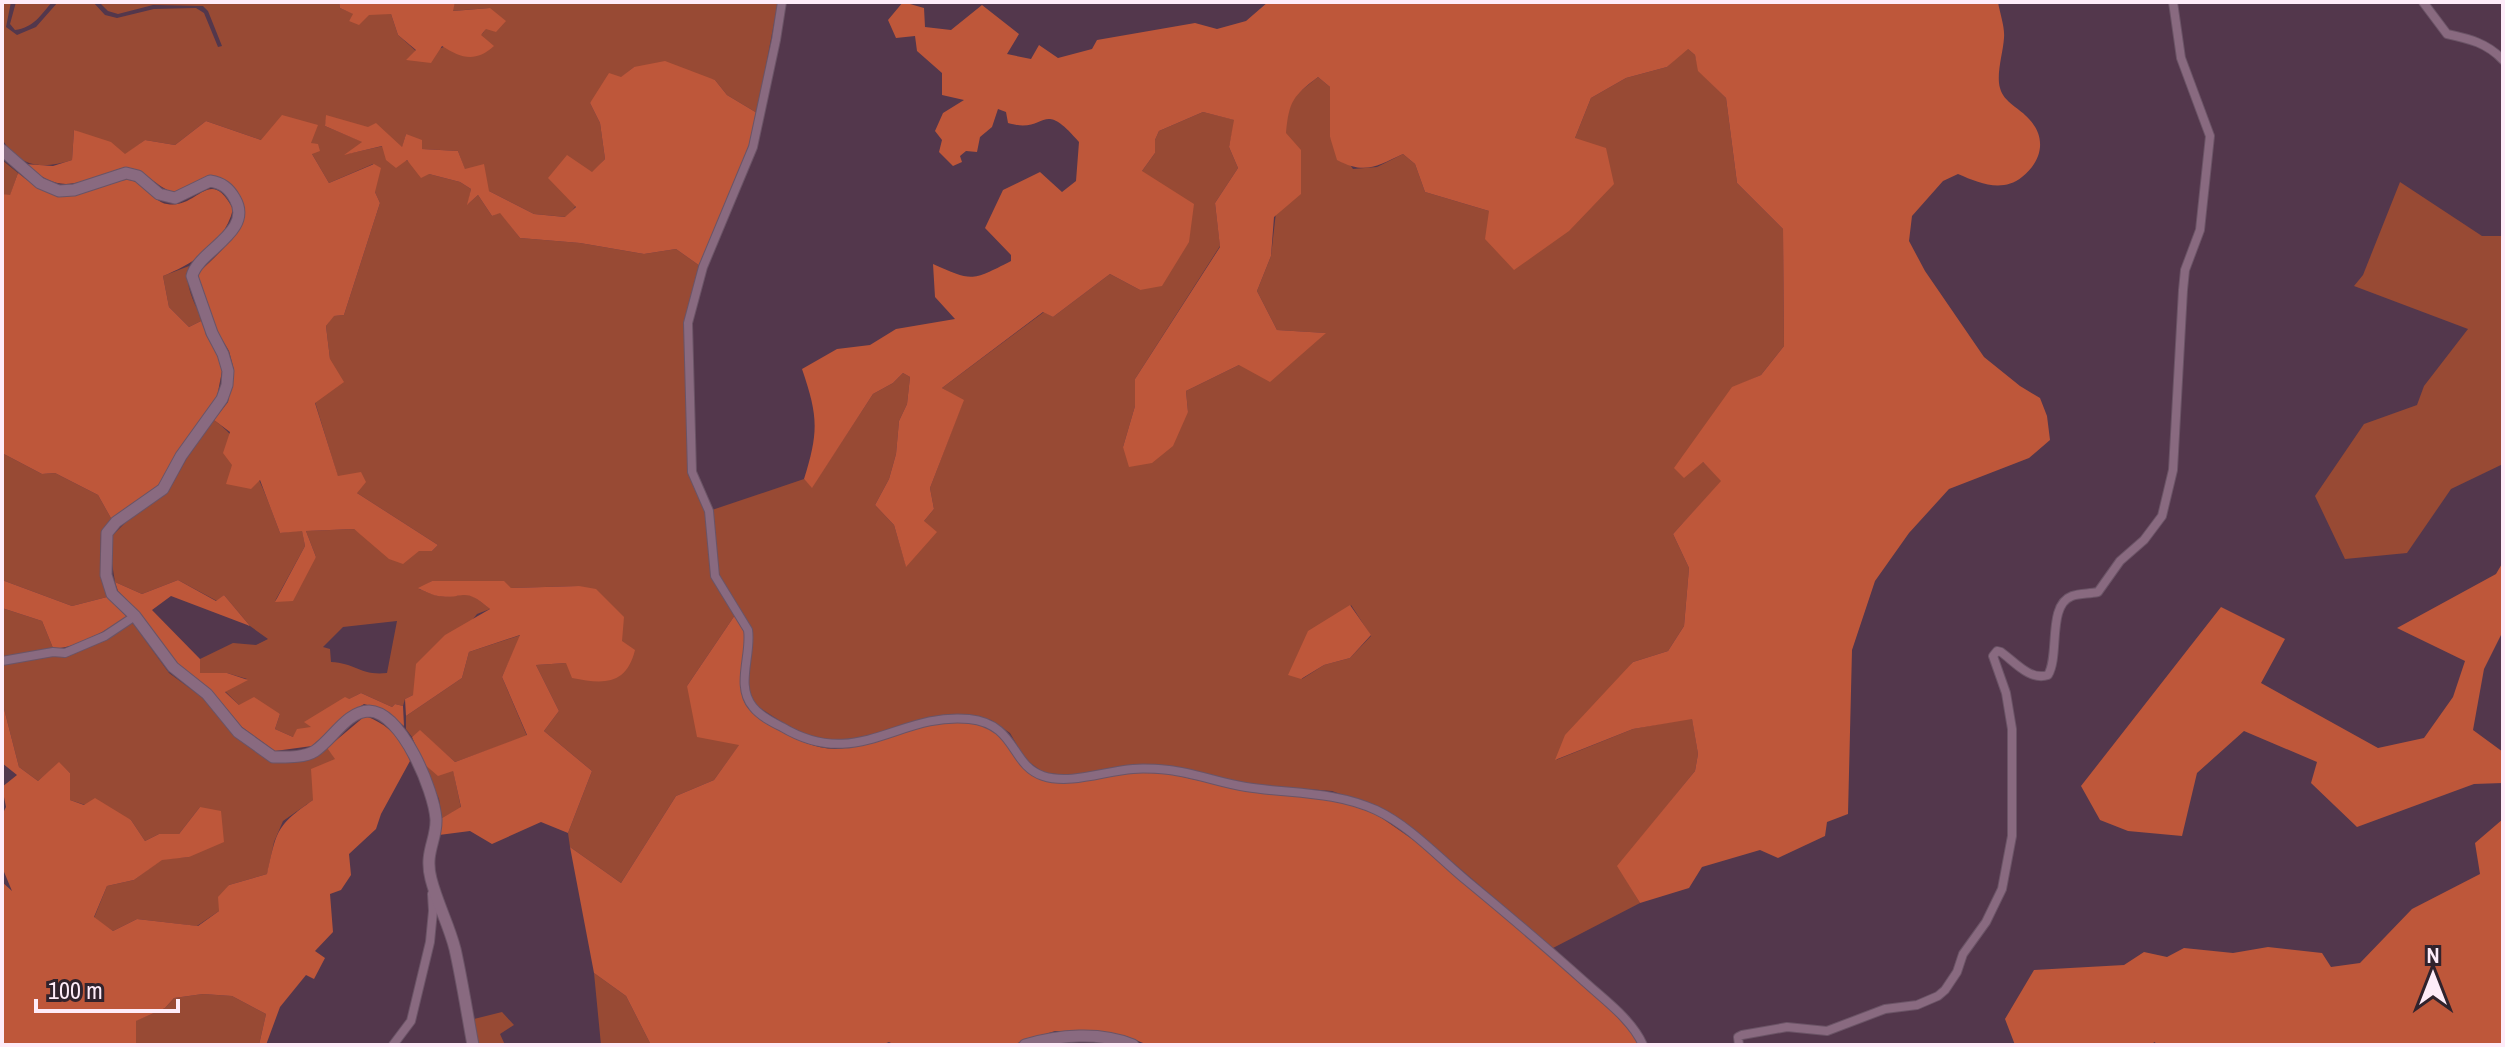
<svg xmlns="http://www.w3.org/2000/svg" width="2505" height="1047" viewBox="0 0 2505 1047" font-family="'Archivo Narrow',sans-serif">
  <rect width="100%" height="100%" fill="#53374c"/>
  <!-- green -->
  <path fill="#984a34" fill-rule="evenodd" d="M2,2H11L6,27L17,35L36,27L58,2H93L105,15L117,18L154,9L196,8L204,13L218,47L222,46L208,11L203,6L153,5L118,14L108,11L99,2H339L340,8L354,14L349,21L369,14H391L398,35L416,51L407,60C418,55 479,36 483,33C488,27 488,16 490,8L452,11L455,2H778L757,113L727,95L715,80L634,67L590,103L600,123L605,159C586,179 585,200 566,217L534,214L489,191L465,170L458,151L422,149L406,134L402,148L368,128L327,116L325,126L363,142L347,154L383,146L429,174L460,182L471,189L468,204L478,195L492,216L500,212L520,238L580,243L644,254L676,249L700,266L684,323L689,472L706,512L712,577L735,615L687,686L740,744L714,780L676,796L621,883L570,847L568,833L592,771L544,731L559,711L536,665L566,663L622,641L579,586L511,588L432,581L419,589C425,591 433,595 439,596C468,599 462,585 490,609L477,614L413,695L405,699L403,706L395,704L392,707L361,693L305,722L312,727L293,737L275,729L280,714L239,705L225,691L247,679L227,673H199L200,659L233,643L256,645L268,639L250,626L224,595L217,601L178,580L142,594L115,582L111,557L113,535L129,519L168,492L187,458L214,420C250,446 265,493 280,533L302,530L305,546L275,601L316,557L306,531L354,529C375,545 406,552 432,551L438,545L357,493L338,477L315,402L330,359L326,326L333,316L344,315L380,203L375,192L373,164L329,183L312,154L261,140L206,121L175,145L145,140L125,155L74,130L72,160C42,170 19,167 2,139ZM397,621L387,673C360,676 356,663 331,662L330,649L323,647L343,627Z
    M16,2H52C41,15 33,28 15,30L10,24Z
    M1687,48L1695,55L1699,71L1726,98L1737,183L1783,229L1784,346L1761,375L1732,388L1703,462L1722,481L1673,534L1689,568L1684,626L1668,651L1633,662L1556,760L1633,729L1692,718L1698,754L1695,771L1618,866L1640,903L1553,948L1430,843L1380,808L1332,791L1247,784L1135,765L1070,775L1044,773L1025,759L1010,733L991,720L970,716L863,738L832,742L797,732L754,704L749,692V666L753,641L752,630L719,575L712,510L804,479L812,487L873,394L893,383L903,373L910,377L907,404L899,421L896,454L889,479L875,505L894,525L906,566L924,521L934,509L930,488L963,401L942,388L1044,312L1053,317L1110,274L1140,290L1142,171L1155,153V140L1159,131L1203,112L1235,120L1229,147L1238,168L1215,203L1220,246L1135,379V406L1123,447L1188,412L1186,391L1239,365L1325,333L1277,330L1257,291L1271,256L1288,107L1297,94L1318,77L1330,87V137L1353,169L1377,167L1403,154L1415,164L1425,192L1489,211L1575,138L1591,98L1626,78L1667,67ZM1351,605L1371,636L1350,658L1324,665L1302,679Z
    M2,160L18,173L10,196L2,194Z
    M2400,182L2482,236H2503V464L2451,489L2407,553L2345,559L2315,496L2364,424L2417,405L2424,386L2468,329L2354,286L2363,275Z
    M189,266C184,285 194,303 203,320L189,327L169,307L163,276Z
    M2,453L42,474L55,473L98,495L112,520L101,531C100,554 100,574 107,597L72,606L2,580Z
    M2,608L42,621L53,648L2,658Z
    M132,622L169,673L203,698L235,736L272,763L316,757L327,748L336,759L313,800L283,821L274,842L267,874L229,885L219,911L197,926L137,919L113,931L94,918L107,886L134,880L162,859L189,857L200,807L179,834H159L145,841L131,820L70,800V773L59,763L38,781L19,767L2,701V665L54,655Z
    M521,635L502,677L527,736L455,762L420,731L412,737L406,729V716L462,678L469,652Z
    M423,763L453,770L461,808L442,818L439,799Z
    M594,973L626,996L651,1045H601Z
    M203,994L232,996L266,1014L259,1045H136L135,1021L165,1008L174,998Z
    M502,1012L514,1025L500,1034L505,1045H479L474,1019Z"/>
  <!-- forest -->
  <path fill="#be573a" d="M339,2H455L453,11L490,8L506,21L496,32L486,29L481,35L494,46C475,63 461,58 442,46L431,63L406,60L416,50L398,35L391,14L369,15L359,25L349,21L353,14L340,8Z
    M903,2L924,8L925,27L951,30L982,5L1019,34L1007,54L1031,59L1039,45L1058,58L1092,49L1097,40L1195,23L1217,29L1246,21L1268,2H1998C2000,14 2005,27 2004,38C2003,53 1996,74 2000,88C2004,103 2020,108 2029,119C2047,138 2042,161 2022,177C2002,193 1979,183 1958,174L1943,181L1912,216L1909,241L1925,271L1984,357L2020,386L2040,398L2047,416L2050,440L2029,458L1949,489L1909,533L1875,581L1852,650L1848,814L1827,822L1825,836L1778,858L1760,850L1702,867L1689,888L1640,903L1617,866L1695,771L1698,754L1692,719L1633,729L1555,760L1565,735L1633,662L1668,651L1684,626L1689,568L1673,534L1721,481L1703,462L1684,478L1674,468L1732,387L1761,375L1784,346L1783,229L1737,183L1726,98L1698,71L1695,55L1688,49L1667,67L1626,78L1591,98L1575,138L1606,148L1614,184L1569,231L1514,270L1485,239L1489,211L1425,192L1415,164L1403,154C1377,166 1365,175 1337,160L1330,137V87L1318,77C1293,96 1289,101 1286,133L1301,150V194L1274,217L1271,256L1257,291L1277,330L1326,333L1270,382L1239,365L1186,391L1188,412L1173,446L1152,463L1129,467L1123,447L1135,406V379L1220,247L1215,203L1238,168L1229,147L1234,120L1203,112L1159,131L1155,140V153L1142,171L1194,204L1189,242L1162,286L1140,290L1110,274L1053,317L1043,312L942,388L964,400L930,488L934,509L924,521L937,532L906,567L894,525L875,505L889,479L896,454L899,421L907,404L910,377L903,373L893,383L873,394L812,488L804,479C819,431 818,416 802,369L837,349L870,345L896,329L955,319L935,297L933,264C973,282 972,281 1011,261V255L985,228L1003,190L1040,172L1062,192L1076,181L1079,142C1040,96 1048,135 1008,123L1006,112L998,109L992,127L980,137L977,152L966,151L960,156L962,162L953,166L939,152L942,140L935,131L943,113L964,100L942,95V73L917,51L915,36L896,38L888,20Z
    M665,61L715,80L727,95L757,113L749,146L700,266L676,249L644,254L580,243L520,238L500,213L492,216L478,195L467,205L471,189L460,182L429,174L421,178L407,160L396,168L386,160L382,146L344,155L362,142L325,126L326,115L368,127L376,123L402,147L406,134L422,140V149L458,151L465,169L484,164L489,191L534,214L565,217L576,207L548,178L567,155L592,172L605,159L600,123L590,103L609,73L621,77L634,67Z
    M282,115L318,125L311,143L318,144L320,151L312,154L329,183L374,164L381,168L375,192L380,203L344,315L334,316L326,326L330,359L344,382L315,403L338,476L361,472L366,482L357,493L438,545L432,551H419L403,564L389,559L354,529L306,531L316,557L293,601L275,602L305,546L302,531L280,533L260,480L251,489L226,484L232,465L223,453L230,432L214,420L228,402L234,370L229,351L217,331L198,276L200,271C221,252 238,236 245,208C236,191 229,181 210,176L175,193C156,188 142,166 125,168C117,168 108,174 100,176C65,188 54,188 25,164L53,166L72,160L74,130L111,142L125,154L145,140L175,145L206,121L261,140Z
    M18,173C51,199 63,200 102,187C109,185 118,180 126,180C142,178 151,201 167,204C198,210 209,164 233,209C225,243 193,264 163,276L169,307L189,327L203,320L206,335L218,355L222,371L217,397L159,486L112,520L98,495L55,473L42,474L2,453V194L10,195Z
    M2503,562V631L2484,669L2473,730L2503,752V783L2474,784L2357,827L2311,783L2317,762L2244,731L2197,773L2182,836L2128,831L2100,820L2081,786L2221,607L2285,639L2261,683L2378,748L2424,738L2453,697L2465,661L2397,628L2496,574Z
    M2,580L72,606L107,597L127,617C108,629 75,650 53,648L42,621L2,608Z
    M178,580L216,601L224,595L250,626L171,596L152,610L200,659V673H227L248,680L225,692L239,705L254,697L280,714L275,729L293,737L297,729L311,727L304,722L345,697L349,699L361,693L392,707L395,704L403,706L404,726L384,710L364,704L344,717L312,746L275,751L242,727L211,690L178,665L140,613L118,591L115,582L142,594Z
    M432,581H504L511,588L579,586L596,589L624,617L622,641L635,650C626,686 603,684 572,678L566,663L536,665L559,711L544,731L592,771L568,833L541,822L492,844L470,831L439,835L442,818L461,807L453,771L438,776L423,763L412,737L420,730L455,762L527,735L502,677L520,635L469,652L462,678L406,716L405,699L413,695L416,664L445,635L490,609C462,585 466,600 438,596C432,595 424,591 418,588Z
    M1350,605L1371,635L1350,658L1324,665L1301,679L1288,675L1308,631Z
    M735,615C739,622 745,629 746,636C749,659 732,686 748,708C755,717 768,723 778,729C794,739 816,749 835,749C881,747 946,706 989,728C1010,739 1026,762 1041,779L1134,772L1170,774L1245,791L1330,798L1376,814L1425,848L1544,950L1609,1008L1636,1038L1639,1045H1148L1126,1036L1082,1031H1055L1011,1045H895L889,1042L881,1045H651L626,996L594,973L570,847L621,883L676,796L714,780L739,745L697,737L687,686Z
    M2,701L19,767L38,781L59,762L70,773V800L84,805L95,798L131,820L145,841L159,834H179L200,807L221,811L224,842L189,857L162,860L134,880L107,886L94,917L113,931L137,919L198,926L219,911L218,897L229,885L267,874C277,830 276,826 313,800L311,769L335,759L327,748L365,716C388,724 401,738 410,761L381,814L376,829L349,854L351,875L341,890L330,894L333,932L315,951L325,958L314,979L306,975L280,1007L266,1045H259L266,1014L232,996L203,994L174,998L165,1008L136,1021V1045H2V882L12,891L2,867V815L6,807L2,787L17,775L2,763Z
    M2503,819V1045H2156L2155,1042L2149,1045H2015L2005,1019L2034,970L2124,965L2144,952L2167,957L2184,948L2233,953L2268,947L2322,953L2331,967L2360,963L2412,909L2480,874L2475,843Z"/>
  <g fill="none" stroke-linecap="round" stroke-linejoin="round">
    <!-- street casing -->
    <g stroke="#6b5466" stroke-width="10">
      <path id="street" d="M782,2L776,40L753,147L703,267L688,323L692,472L709,511L715,576L748,630C752,654 735,686 753,707C760,716 772,722 782,727C857,772 898,712 969,719C1017,724 1010,765 1043,776C1070,785 1105,771 1133,769C1144,768 1158,769 1169,770C1195,773 1220,783 1246,787C1291,794 1334,791 1376,810C1410,826 1438,857 1467,881C1507,914 1547,948 1586,983C1606,1001 1632,1020 1643,1045
        M2423,2L2447,34C2470,39 2487,43 2503,60
        M2,661L53,652L65,653L105,636L135,616
        M393,1045L411,1021L430,942L433,911L432,894
        M1739,1045L1738,1037L1742,1035L1787,1027L1827,1031L1885,1009L1917,1005L1938,996L1945,990L1957,972L1963,954L1986,922L2002,889L2012,836V729L2006,693L1993,656L1997,651L2001,652C2015,662 2030,681 2048,675C2060,655 2047,605 2072,596C2080,593 2089,594 2098,592L2120,561L2144,540L2162,516L2173,470L2183,290L2185,270L2200,230L2210,136L2181,58L2173,2"/>
    </g>
    <!-- secondary casing -->
    <g stroke="#6b5466" stroke-width="13">
      <path id="secondary" d="M2,150L40,183L59,191L74,190L126,173L138,176L159,194L175,198L210,181C222,183 229,188 235,199C254,232 198,251 192,276L212,333L223,354L228,371L227,385L222,399L181,456L163,489L116,522L107,533L106,575L112,594L135,616L173,667L207,694L238,732L273,757C286,757 304,758 315,751C332,740 347,711 369,711C402,712 434,791 436,819C437,840 424,852 431,879C437,903 449,925 455,949C462,980 467,1013 473,1045
        M1025,1045C1058,1035 1100,1031 1133,1045"/>
    </g>
    <!-- street -->
    <use href="#street" stroke="#896a80" stroke-width="8"/>
    <!-- secondary -->
    <use href="#secondary" stroke="#896a80" stroke-width="11"/>
  </g>
  <!-- border -->
  <rect width="2505" height="1047" fill="none" stroke="#feecf9" stroke-width="8"/>
  <!-- north arrow -->
  <g transform="translate(2433 975)" stroke="#31232d" stroke-width="6" paint-order="stroke">
  <path d="M0-6L14 30L0 20L-14 30Z" fill="#feecf9"/>
  <text y="-12" font-size="22" font-weight="bold" text-anchor="middle" fill="#feecf9">N</text>
  </g>
  <!-- scale -->
  <path d="M36 999v12h142v-12" fill="none" stroke="#feecf9" stroke-width="4"/>
  <text x="48" y="999" font-size="24" fill="#feecf9" stroke="#31232d" stroke-width="6" paint-order="stroke">100 m</text>
</svg>
